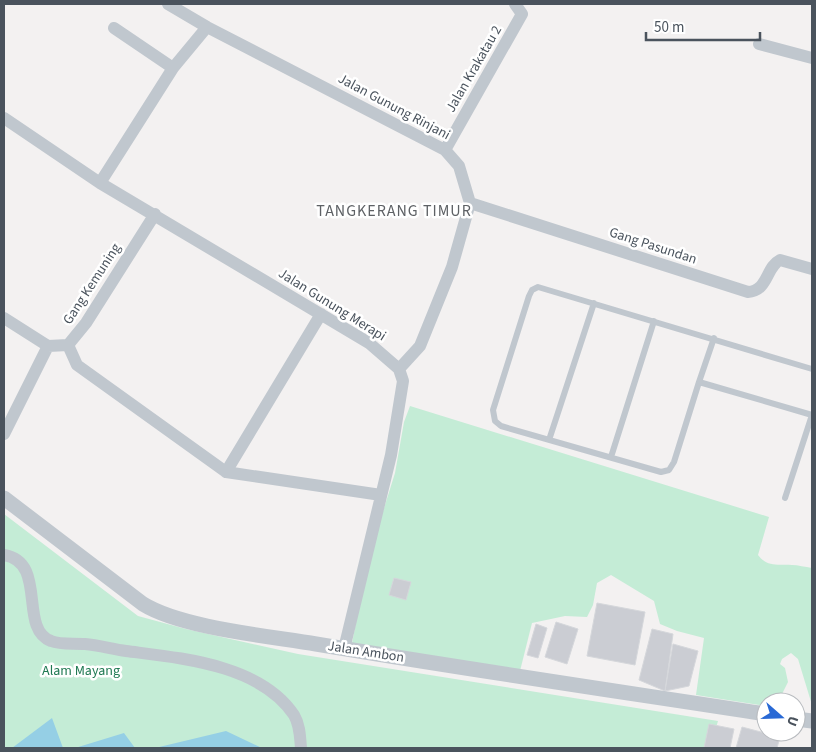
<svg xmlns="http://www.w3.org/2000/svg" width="816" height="752" viewBox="0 0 816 752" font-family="'Source Sans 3',sans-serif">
  <rect width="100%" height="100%" fill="#f3f1f1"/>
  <!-- green -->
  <path fill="#c4ecd6" d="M410,406L769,517L758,555C768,568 778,564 792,565C798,565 805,567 812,568V705L798,659L791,653L782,659L780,664L785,668L788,682L778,702H766V706L696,695L704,638L677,631L660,624L654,601L611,575L597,583L593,605L587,617L565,616L532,623L520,671L352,643L369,556L395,473L404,422Z
    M4,514L138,616L186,629L298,654L718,721L710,748H4Z"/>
  <!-- water -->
  <path fill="#95cfe5" d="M52,718L63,748H12Z
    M226,731L262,748H155Z
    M124,733L135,748H75Z"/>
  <!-- building -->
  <path fill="#cbcdd3" stroke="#d5d7db" d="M394,578L411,582L406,600L389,595Z
    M597,603L645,612L635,665L587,656Z
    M556,622L578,629L567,664L545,657Z
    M536,624L547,628L538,658L527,655Z
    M652,629L673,634L665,691L639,680Z
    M673,644L698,651L689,686L665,691Z
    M709,724L734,729L730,748H704Z
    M742,727L780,737L777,748H736Z"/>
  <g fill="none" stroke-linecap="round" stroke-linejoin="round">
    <!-- service -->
    <path stroke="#c0c7ce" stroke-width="6" d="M812,369L538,287L532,290L529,296L493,410L495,421L501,426L661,472L669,470L674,462L699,382L812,415
      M699,382L714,338
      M549,440L594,303
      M611,457L654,321
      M785,498L812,415"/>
    <!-- minor -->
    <path stroke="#c0c7ce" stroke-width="12" d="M168,4L207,27L445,150L459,166L470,203L452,267L420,346L399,369
      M114,28L173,68
      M759,44L812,58
      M4,118L100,183L369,343L399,369L403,381L391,455L344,649
      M445,150L522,14L515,4
      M100,183L173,68L207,27
      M470,203L748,292C768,291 766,267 780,260L812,269
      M4,318L48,346L68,345L86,323L155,214
      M68,345L77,365L226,472L381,495
      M4,434L48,346
      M226,472L321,314
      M4,555C48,562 18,629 51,641C61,645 73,643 85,644C98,645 112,649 126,651C180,658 260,664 294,715C300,725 300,737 301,748"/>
    <!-- tertiary -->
    <path stroke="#c0c7ce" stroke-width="15" d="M4,498L143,604C182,628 269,636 316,644C466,669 616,691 766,714
      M796,719L812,721"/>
  </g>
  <g text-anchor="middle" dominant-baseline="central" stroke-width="5" stroke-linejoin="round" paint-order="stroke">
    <!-- street labels -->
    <g font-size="14" fill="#4a535d" stroke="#fff">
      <text transform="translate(474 69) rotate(-60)">Jalan Krakatau 2</text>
      <text transform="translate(394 107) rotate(28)">Jalan Gunung Rinjani</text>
      <text transform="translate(653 246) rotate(18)">Gang Pasundan</text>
      <text transform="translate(92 284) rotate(-57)">Gang Kemuning</text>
      <text transform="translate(332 305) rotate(32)">Jalan Gunung Merapi</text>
      <text transform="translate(366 652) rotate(9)">Jalan Ambon</text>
    </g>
    <!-- park labels -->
    <g font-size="14" fill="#1f7952" stroke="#fff">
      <text x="81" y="671">Alam Mayang</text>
    </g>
    <!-- quarter labels -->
    <g font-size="16" letter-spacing="1" fill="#5e6165" stroke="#fff">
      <text x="394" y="211">TANGKERANG TIMUR</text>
    </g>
  </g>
  <!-- border -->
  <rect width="816" height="752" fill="none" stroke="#4a535d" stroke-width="10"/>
  <!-- north arrow -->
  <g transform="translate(781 717) rotate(110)"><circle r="24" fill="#ffffff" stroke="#b7babe"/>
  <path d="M0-4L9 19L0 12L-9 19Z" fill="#2969d5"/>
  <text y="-8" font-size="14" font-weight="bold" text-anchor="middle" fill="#4a535d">U</text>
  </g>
  <!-- scale -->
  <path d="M646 32v8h114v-8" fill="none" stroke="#4a535d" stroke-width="2.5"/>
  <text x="654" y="32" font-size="15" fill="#4a535d" stroke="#ffffff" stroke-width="4" paint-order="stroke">50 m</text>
</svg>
